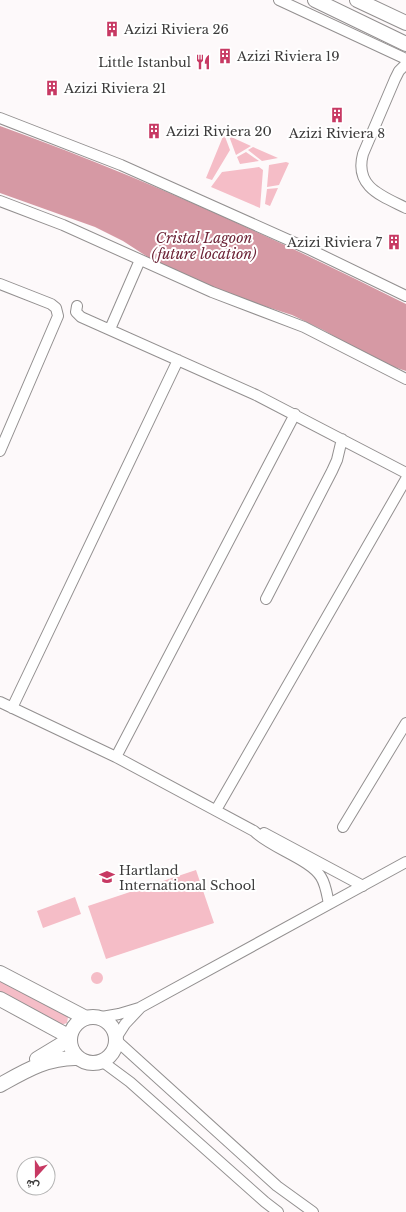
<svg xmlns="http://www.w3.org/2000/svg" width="406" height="1212" viewBox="0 0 406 1212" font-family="'Libre Baskerville',Vazirmatn,serif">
  <rect width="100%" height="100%" fill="#fdf9fa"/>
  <!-- green -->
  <path fill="#f5bdc7" d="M224,134L230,150L212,180L206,178Z
    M229,136L251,146L236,155Z
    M253,147L278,158L262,161L248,150Z
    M246,152L259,161L240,164L237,157Z
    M286,162L289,163L279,185L267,187L269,165Z
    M259,167L263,170L260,208L211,187L222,172Z
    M278,188L270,206L265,204L267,189Z
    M196,870L214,923L106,959L88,906Z
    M75,897L81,914L43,928L37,911Z
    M91 978a6 6 0 1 1 12 0a6 6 0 1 1-12 0Z
    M0,980L68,1017L67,1023L61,1025L0,993Z"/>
  <!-- water -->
  <path fill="#d699a4" d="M0,126C140,176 274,238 406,304V371L382,363L368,356L325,331L292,315L221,292L157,263L123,241L95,227L0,193Z"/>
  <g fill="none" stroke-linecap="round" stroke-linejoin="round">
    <!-- street casing -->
    <g stroke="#939090" stroke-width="12">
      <path id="street" d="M279,0L406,59
        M406,64L399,71L395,79L363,154C354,187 382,196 406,208
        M0,118L121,165L311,250L406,296
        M0,201L63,225L212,292L304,327L406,379
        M0,284L51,304L56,308L58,316L0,451
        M77,306L76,312L81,317L256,395L406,473
        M110,329L140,260
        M266,599L332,471L337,460L342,439
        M0,702L116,757L254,831C271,848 310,859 321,877C326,885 327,895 329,904
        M12,708L178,360
        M116,757L295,414
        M216,810L406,479
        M343,827L406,723
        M264,833L363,886
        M96,1018L119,1014L139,1008
        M116,1038L125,1024L141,1007L406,862
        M117,1041L277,1186L313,1212
        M103,1062L130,1082L265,1202L278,1212"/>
    </g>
    <!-- secondary casing -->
    <g stroke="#939090" stroke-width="16">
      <path id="secondary" d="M315,0L406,44
        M357,0L406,23
        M0,973L86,1018
        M0,999L70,1037
        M70 1040a23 23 0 1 1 46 0a23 23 0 1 1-46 0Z
        M37,1059L70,1039
        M0,1085C25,1071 48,1057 78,1058"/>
    </g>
    <!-- street -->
    <use href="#street" stroke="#fff" stroke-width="10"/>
    <!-- secondary -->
    <use href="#secondary" stroke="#fff" stroke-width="14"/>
  </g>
  <!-- icons -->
  <defs>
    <g id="building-bare" transform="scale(1.2)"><path d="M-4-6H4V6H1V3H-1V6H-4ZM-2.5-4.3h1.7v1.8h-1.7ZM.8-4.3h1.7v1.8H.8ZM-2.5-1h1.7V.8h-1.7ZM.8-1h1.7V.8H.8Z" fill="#c73963" stroke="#fff" stroke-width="2.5" paint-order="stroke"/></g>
    <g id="restaurant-bare" transform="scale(1.2)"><path d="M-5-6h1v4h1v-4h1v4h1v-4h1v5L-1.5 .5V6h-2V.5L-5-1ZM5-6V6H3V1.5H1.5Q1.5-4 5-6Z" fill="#c73963" stroke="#fff" stroke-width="2.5" paint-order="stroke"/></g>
    <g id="school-bare" transform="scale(1.2)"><path d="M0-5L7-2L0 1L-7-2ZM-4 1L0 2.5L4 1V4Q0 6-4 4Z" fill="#c73963" stroke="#fff" stroke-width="2.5" paint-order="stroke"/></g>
  </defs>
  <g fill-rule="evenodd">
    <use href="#building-bare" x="112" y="29"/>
    <use href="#building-bare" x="225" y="56"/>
    <use href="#restaurant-bare" x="203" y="62"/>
    <use href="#building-bare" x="52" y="88"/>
    <use href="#building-bare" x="337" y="115"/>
    <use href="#building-bare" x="154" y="131"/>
    <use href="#building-bare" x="394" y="242"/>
    <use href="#school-bare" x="107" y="877"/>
  </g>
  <g text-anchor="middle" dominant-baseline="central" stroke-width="4" stroke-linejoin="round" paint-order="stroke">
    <!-- poi labels -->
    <g font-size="13" fill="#3c3b3b" stroke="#fff" text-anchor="start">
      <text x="124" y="29">Azizi Riviera 26</text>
      <text x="237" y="56">Azizi Riviera 19</text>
      <text x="191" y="62" text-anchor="end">Little Istanbul</text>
      <text x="64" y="88">Azizi Riviera 21</text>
      <text x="166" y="131">Azizi Riviera 20</text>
      <text x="337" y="133" text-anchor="middle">Azizi Riviera 8</text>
      <text x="382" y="242" text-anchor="end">Azizi Riviera 7</text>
      <text x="119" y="870">Hartland<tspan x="119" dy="15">International School</tspan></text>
    </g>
    <!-- water labels -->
    <g font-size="14" font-style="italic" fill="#6d2538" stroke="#fff">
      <text x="204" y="238">Cristal Lagoon<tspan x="204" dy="16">(future location)</tspan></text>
    </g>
  </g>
  <!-- north arrow -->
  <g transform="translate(36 1176) rotate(201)"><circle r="19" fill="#ffffff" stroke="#b1b1b1"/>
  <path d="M0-3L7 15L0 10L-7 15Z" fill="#c73963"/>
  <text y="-6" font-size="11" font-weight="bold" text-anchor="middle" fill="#3c3b3b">ش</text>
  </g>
</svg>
